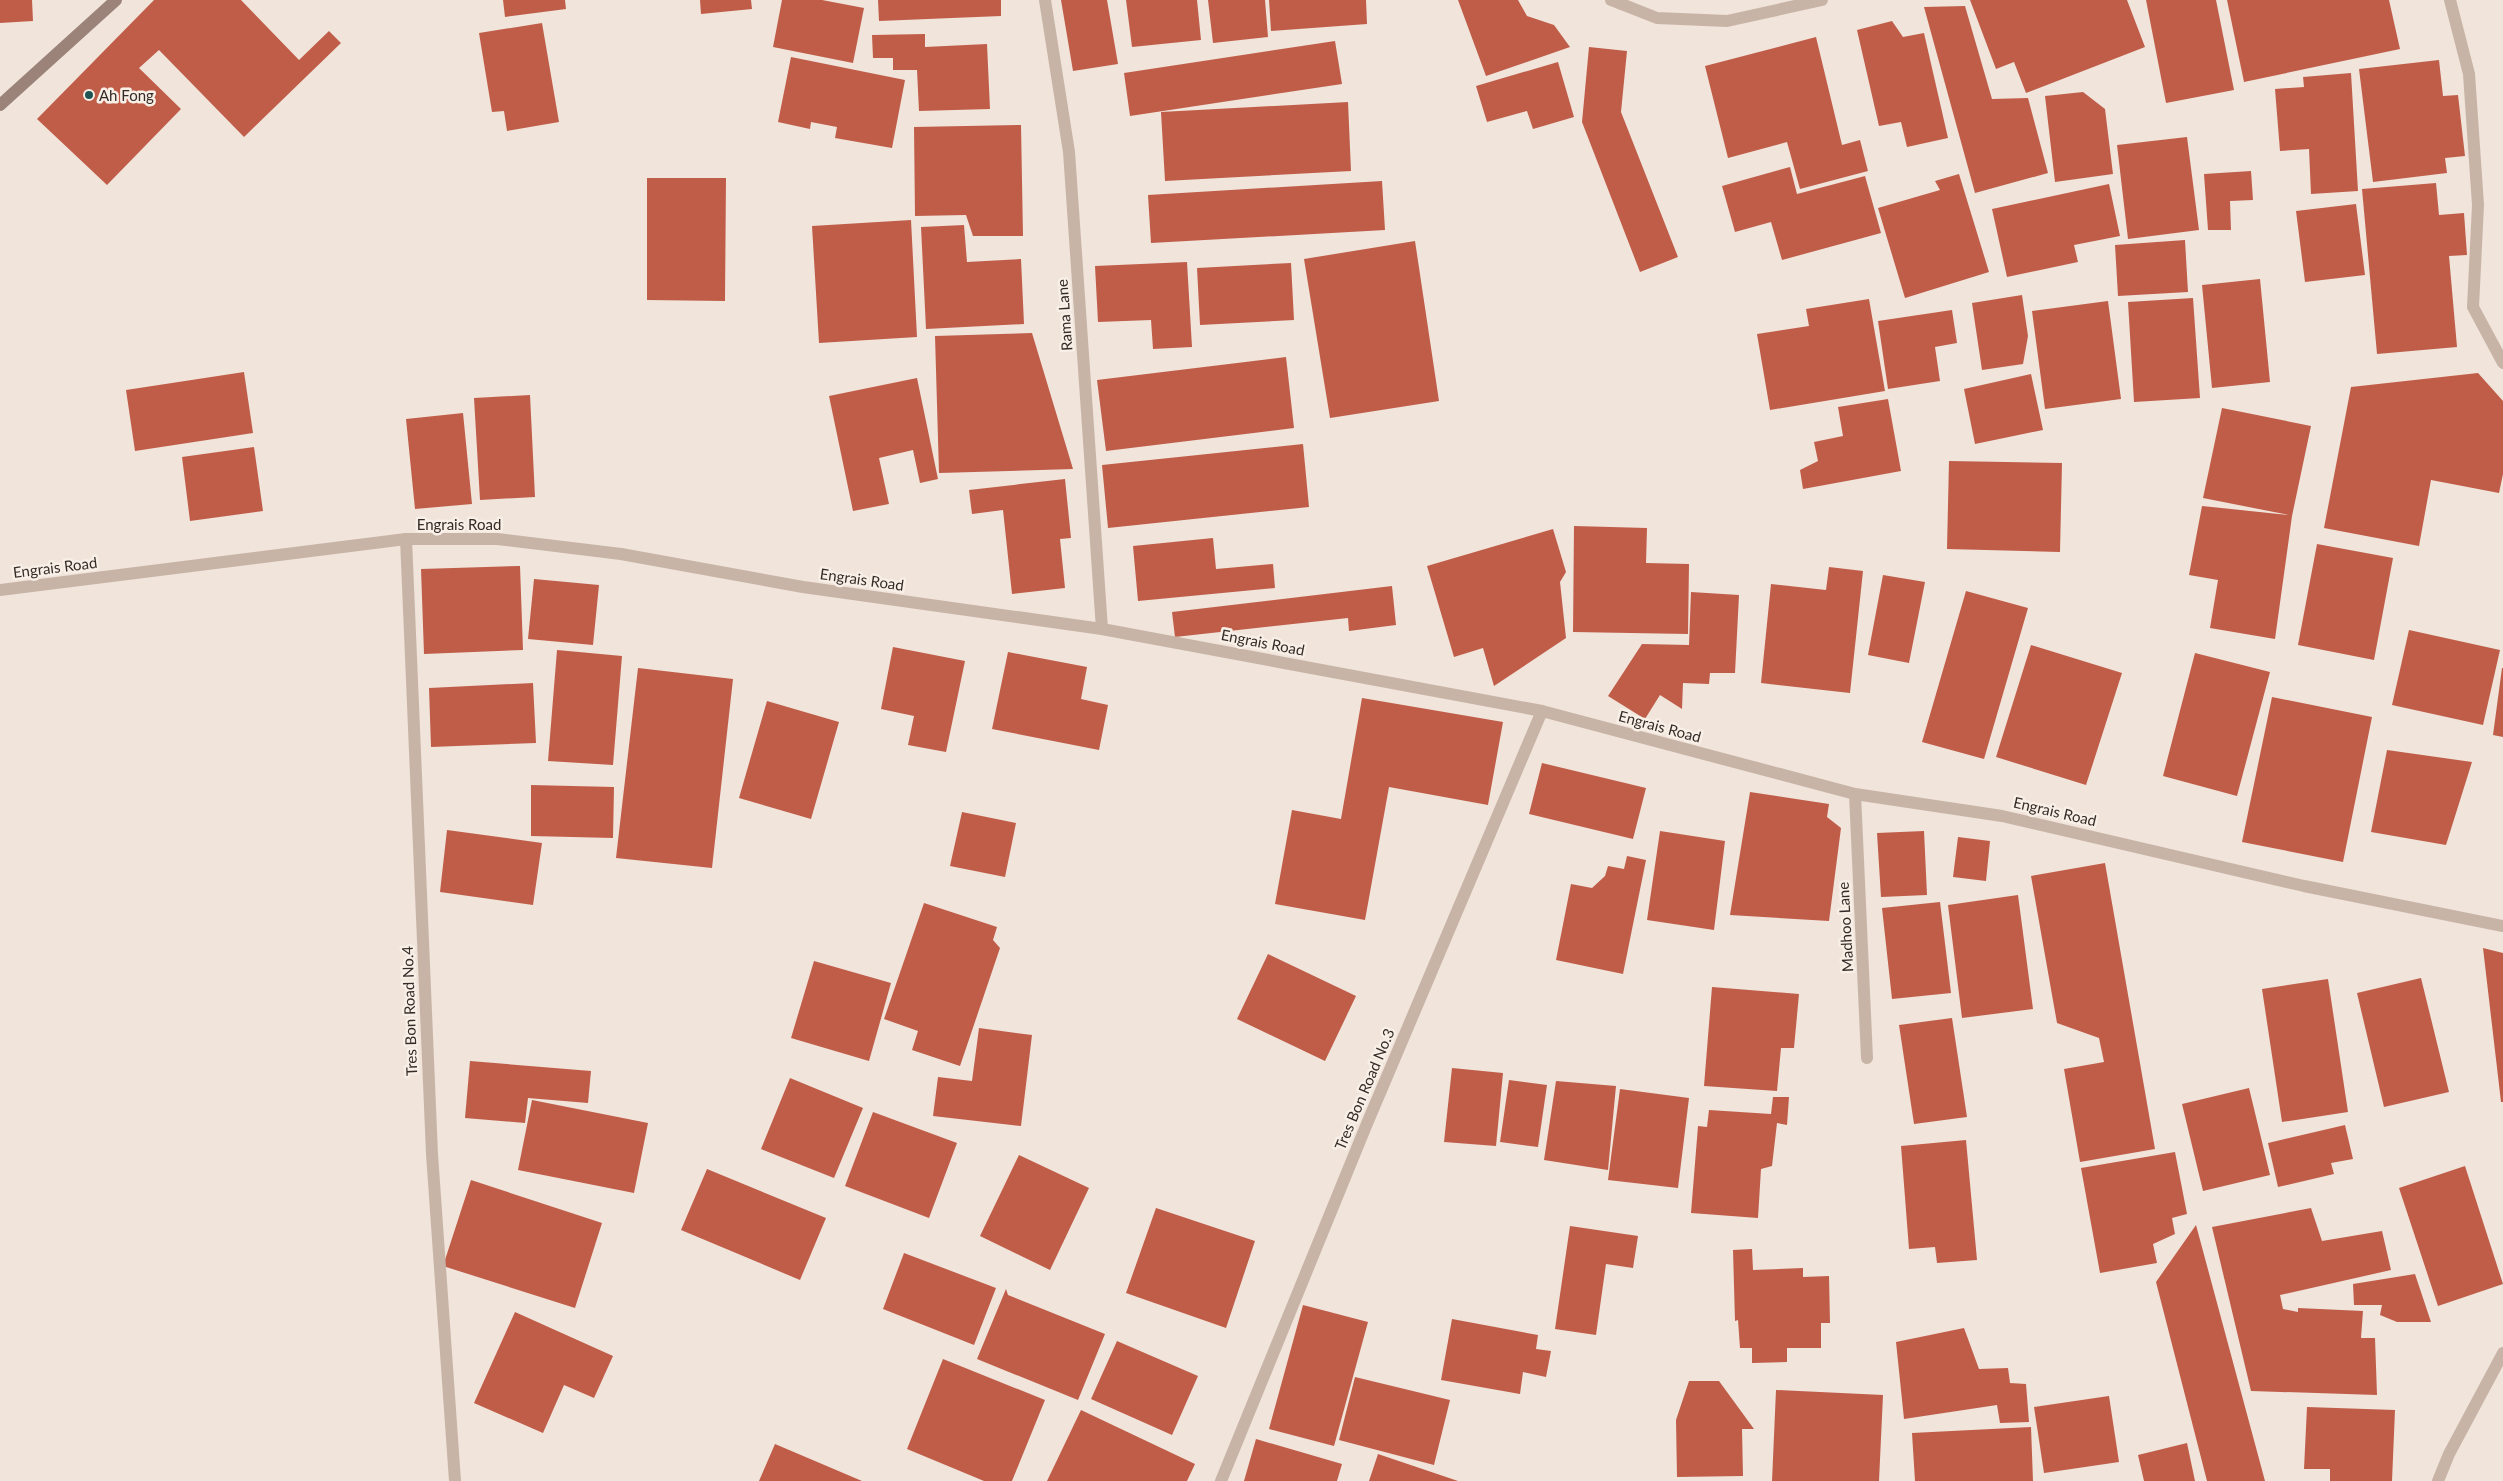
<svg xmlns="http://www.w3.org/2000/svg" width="2503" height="1481" viewBox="0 0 2503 1481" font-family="Lato,sans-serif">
  <rect width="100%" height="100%" fill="#f0e4db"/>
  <!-- building -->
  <path fill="#c05d49" d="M0,0H32L33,21L0,23Z
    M154,0H241L299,60L329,31L341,43L244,137L159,50L139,68L181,109L107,185L37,119Z
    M503,0H565L566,9L505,17Z
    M700,0H751L752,9L701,14Z
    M782,0H822L864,8L853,63L773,47Z
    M878,0H1001V16L879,21Z
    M1061,0H1107L1118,64L1073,71Z
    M1126,0H1197L1201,40L1132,47Z
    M1208,0H1265L1268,37L1213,43Z
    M1269,0H1366L1367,24L1271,31Z
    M1458,0H1518L1527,16L1554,25L1570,47L1486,76Z
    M1970,0H2127L2145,47L2026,93L2014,62L1996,69Z
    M2146,0H2216L2234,90L2166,103Z
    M2227,0H2389L2400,49L2244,82Z
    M1965,6L1992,99L2028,98L2048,173L1975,193L1924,7Z
    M1892,21L1903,37L1924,33L1948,138L1907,147L1901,122L1879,126L1857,30Z
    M542,23L559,122L507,131L504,111L492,112L479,33Z
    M925,34V47L987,44L990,109L919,111L917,70H893V58H873L872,35Z
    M1816,37L1842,145L1860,140L1868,171L1800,189L1787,142L1728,158L1705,66Z
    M1335,41L1342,84L1130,116L1124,73Z
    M1589,47L1627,51L1621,112L1678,257L1640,272L1582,122Z
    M791,57L905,80L892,148L835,138L837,127L811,122L810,129L778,122Z
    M2439,60L2443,96L2458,95L2465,156L2445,158L2447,173L2373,182L2359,69Z
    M1558,62L1574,117L1533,129L1527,111L1487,122L1476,86Z
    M2351,73L2358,191L2311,194L2309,149L2280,151L2275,89L2304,87L2303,77Z
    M2083,92L2105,109L2113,174L2055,182L2045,96Z
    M1348,102L1351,171L1165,181L1161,112Z
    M1021,125L1023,236H973L966,215L915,216L914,127Z
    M2187,137L2199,230L2128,239L2117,145Z
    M1790,167L1797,194L1865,176L1881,233L1782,260L1771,222L1735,232L1722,186Z
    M2251,171L2253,200L2230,201L2231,230H2208L2204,174Z
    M1959,174L1989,272L1905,298L1878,208L1940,190L1935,181Z
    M647,178H726L725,301L647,300Z
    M1382,181L1385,230L1151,243L1148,195Z
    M2436,183L2439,215L2464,213L2467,255L2449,256L2457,347L2377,354L2362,189Z
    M2109,184L2120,236L2074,245L2078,262L2007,277L1992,209Z
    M2356,204L2365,275L2305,282L2296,211Z
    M911,220L917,337L819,343L812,226Z
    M964,225L967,262L1021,259L1024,324L926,329L921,227Z
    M2185,240L2188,292L2118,296L2115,245Z
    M1415,241L1439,401L1330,418L1304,259Z
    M1187,262L1192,347L1153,349L1151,320L1098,322L1095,266Z
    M1291,263L1294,320L1200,325L1197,268Z
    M2260,279L2270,382L2212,388L2202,285Z
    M2022,295L2028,336L2023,364L1982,370L1972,303Z
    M2193,298L2200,398L2134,402L2128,302Z
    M1869,299L1885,391L1770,410L1757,334L1809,326L1806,309Z
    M2108,301L2121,399L2045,409L2032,311Z
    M1952,310L1957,343L1935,347L1940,381L1888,389L1878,321Z
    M1032,333L1073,469L939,473L935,336Z
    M1286,357L1294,428L1106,451L1097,380Z
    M244,372L253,433L135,451L126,390Z
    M2478,373L2503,401V474L2499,493L2431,480L2419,546L2324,528L2351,387Z
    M2031,374L2043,430L1975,444L1964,389Z
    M917,378L938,479L920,483L913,450L879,458L889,504L853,511L829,396Z
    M530,395L535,497L480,500L474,398Z
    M1888,399L1901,471L1803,489L1800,470L1818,461L1814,442L1843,436L1838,407Z
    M2222,408L2311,426L2292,516L2275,639L2210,628L2218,580L2189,575L2202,506L2289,515L2203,498Z
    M463,413L472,504L415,509L406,419Z
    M1303,444L1309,507L1108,528L1102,465Z
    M254,447L263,511L190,521L182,457Z
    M1949,461L2062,463L2060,552L1947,549Z
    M1065,479L1071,538L1060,539L1065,588L1012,594L1003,510L972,514L969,490Z
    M1574,526L1647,528L1646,563L1689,564L1688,634L1573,632Z
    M1553,529L1566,572L1560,582L1566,638L1494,686L1483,648L1454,657L1427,566Z
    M1213,538L1216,569L1273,564L1275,588L1138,601L1133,546Z
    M2317,544L2393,558L2374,660L2298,645Z
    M520,566L523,650L424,654L421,569Z
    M1829,567L1863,571L1850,693L1761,683L1771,584L1826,590Z
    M1883,575L1925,582L1909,663L1868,655Z
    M534,579L599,585L593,645L528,639Z
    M1392,586L1396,625L1349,631L1348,618L1175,637L1172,612Z
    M1966,591L2028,608L1984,759L1922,742Z
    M1691,592L1739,595L1735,673H1710L1709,684L1683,683L1682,709L1660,695L1645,719L1608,696L1642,644L1689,645Z
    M2409,630L2500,650L2483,725L2392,705Z
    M2031,645L2122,673L2086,785L1996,757Z
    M893,647L965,661L946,752L908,745L914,716L881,709Z
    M557,650L622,656L613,765L548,761Z
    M1008,652L1087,667L1081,699L1108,705L1099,750L992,729Z
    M2195,653L2270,672L2237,796L2163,776Z
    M638,668L733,679L712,868L616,858Z
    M2502,668H2503V737L2493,735Z
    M533,683L536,743L431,747L429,688Z
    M2272,697L2372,717L2343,862L2242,842Z
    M1362,698L1503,722L1488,805L1389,787L1365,920L1275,904L1292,810L1341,819Z
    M767,701L839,722L811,819L739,798Z
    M2387,750L2472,762L2446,845L2371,832Z
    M1542,763L1646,788L1633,839L1529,814Z
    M531,785L614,787L613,838L531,836Z
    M1750,792L1829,804L1827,817L1841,828L1829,921L1730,915Z
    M962,812L1016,823L1005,877L950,866Z
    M447,830L542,843L533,905L440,892Z
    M1660,831L1725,841L1714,930L1647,920Z
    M1924,831L1927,895L1881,897L1877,833Z
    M1958,837L1990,841L1986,881L1953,877Z
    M1627,856L1646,860L1623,974L1556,960L1571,884L1592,888L1605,876L1608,866L1624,869Z
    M2105,863L2155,1149L2080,1162L2064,1069L2104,1062L2099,1038L2057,1023L2031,876Z
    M2018,895L2033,1009L1962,1018L1948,905Z
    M1940,902L1951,993L1892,999L1882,908Z
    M924,903L997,927L993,940L1000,948L960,1066L912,1050L918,1031L884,1019Z
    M2483,948L2503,953V1102H2501Z
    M1268,954L1356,996L1325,1061L1237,1019Z
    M814,961L891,983L869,1061L791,1038Z
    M2421,978L2449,1092L2384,1107L2357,993Z
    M2328,979L2348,1112L2282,1122L2262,989Z
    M1712,987L1799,994L1794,1048H1781L1777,1091L1704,1086Z
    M1952,1018L1967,1117L1914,1124L1899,1025Z
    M979,1028L1032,1035L1021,1126L933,1116L938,1077L972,1081Z
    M470,1061L591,1071L588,1103L528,1098L525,1123L465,1118Z
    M1452,1068L1503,1073L1496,1146L1444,1142Z
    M790,1078L863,1108L834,1178L761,1149Z
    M1509,1080L1547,1085L1538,1147L1500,1142Z
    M1556,1081L1616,1086L1608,1170L1544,1160Z
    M2249,1088L2270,1175L2203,1191L2182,1104Z
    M1620,1089L1689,1098L1678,1188L1608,1180Z
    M1773,1097H1789L1787,1125L1777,1123L1772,1166L1761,1169L1758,1218L1691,1213L1698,1126L1707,1127L1709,1110L1771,1114Z
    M532,1100L648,1123L634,1193L518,1170Z
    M873,1112L957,1143L929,1218L845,1186Z
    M2345,1125L2353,1159L2331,1163L2334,1174L2278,1187L2268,1143Z
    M1966,1140L1977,1260L1937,1263L1935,1247L1909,1249L1901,1146Z
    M2175,1152L2187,1214L2172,1218L2175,1234L2153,1244L2157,1263L2100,1273L2081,1168Z
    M1019,1155L1089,1188L1050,1270L980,1236Z
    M2465,1166L2503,1284L2438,1306L2399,1188Z
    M707,1169L826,1218L800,1280L681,1230Z
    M471,1180L602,1223L575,1308L443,1266Z
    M1156,1208L1255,1241L1226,1328L1126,1293Z
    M2311,1208L2322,1241L2382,1231L2391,1270L2280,1295L2283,1309L2298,1312V1308L2363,1311L2361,1338H2375L2377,1395L2251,1391L2212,1227Z
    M2196,1225L2265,1481H2207L2156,1282Z
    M1570,1226L1638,1236L1633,1268L1606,1264L1596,1335L1555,1329Z
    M1752,1249L1753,1270L1803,1268V1277L1829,1276L1830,1323H1821V1348H1787V1362L1752,1363V1348H1740L1738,1320L1735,1321L1733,1250Z
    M904,1253L996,1288L974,1345L883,1309Z
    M2415,1274L2431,1322H2397L2380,1315L2382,1305H2354L2353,1284Z
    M1006,1289L1008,1295L1105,1334L1078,1400L977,1359Z
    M1303,1305L1368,1322L1334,1446L1269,1429Z
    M515,1312L613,1356L594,1398L564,1385L543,1433L474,1403Z
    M1452,1319L1538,1335L1536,1349L1551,1351L1546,1377L1523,1372L1520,1394L1441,1380Z
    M1964,1328L1979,1369L2008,1368L2010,1383L2026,1384L2029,1422L2000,1423L1997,1405L1904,1419L1896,1342Z
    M1117,1341L1198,1376L1172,1435L1091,1399Z
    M943,1359L1045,1400L1012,1481H984L907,1449Z
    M1355,1377L1450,1400L1434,1465L1339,1440Z
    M1689,1381H1719L1754,1429H1742L1743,1476L1677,1477L1676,1420Z
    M1776,1390L1883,1395L1879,1481H1772Z
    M2109,1396L2119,1462L2044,1473L2034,1407Z
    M2307,1407L2395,1410L2392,1481H2330V1469H2304Z
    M1081,1410L1195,1464L1187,1481H1047Z
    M2031,1427L2033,1481H1915L1912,1433Z
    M1256,1439L1342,1464L1337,1481H1244Z
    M2187,1443L2195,1481H2144L2138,1455Z
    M775,1444L862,1481H759Z
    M1378,1454L1458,1481H1369Z"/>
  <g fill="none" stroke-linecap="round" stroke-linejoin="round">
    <!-- minor -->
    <path stroke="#c8b4a7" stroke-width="12" d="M1045,0L1069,152L1102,629
      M1611,0L1657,18L1727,21L1822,0
      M2450,0L2469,74L2478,205L2473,307L2503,363
      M406,539L432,1154L455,1481
      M1855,794L1867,1058
      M1221,1481L1366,1126L1542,711
      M2438,1481L2449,1454L2503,1353"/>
    <!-- tertiary -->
    <path stroke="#c8b4a7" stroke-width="12" d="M0,590L406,539H497L621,554L803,587L1102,629L1542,711L1855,794L2002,816L2304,886L2503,926"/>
    <!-- secondary -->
    <path stroke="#9b8379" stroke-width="12" d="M0,105L116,0"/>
  </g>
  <!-- markers -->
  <circle fill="#1f5453" stroke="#f8efe7" stroke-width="2" cx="89" cy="95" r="5"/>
  <g text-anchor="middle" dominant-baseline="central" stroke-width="5" stroke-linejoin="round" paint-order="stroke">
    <!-- poi labels -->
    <g font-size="15" fill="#352b27" stroke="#f8efe7" text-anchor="start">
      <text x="99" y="95">Ah Fong</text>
    </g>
    <!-- street labels -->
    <g font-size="15" fill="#352b27" stroke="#f8efe7">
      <text transform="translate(1064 315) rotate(-94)">Rama Lane</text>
      <text x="459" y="524">Engrais Road</text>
      <text transform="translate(55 567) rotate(-7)">Engrais Road</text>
      <text transform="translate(862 579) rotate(8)">Engrais Road</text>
      <text transform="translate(1263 642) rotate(11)">Engrais Road</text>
      <text transform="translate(1660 726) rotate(15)">Engrais Road</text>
      <text transform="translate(2055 811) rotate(13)">Engrais Road</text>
      <text transform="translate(1845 927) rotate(-93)">Madhoo Lane</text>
      <text transform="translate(409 1011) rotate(-92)">Tres Bon Road No.4</text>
      <text transform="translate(1364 1089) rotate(-67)">Tres Bon Road No.3</text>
    </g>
  </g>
</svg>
